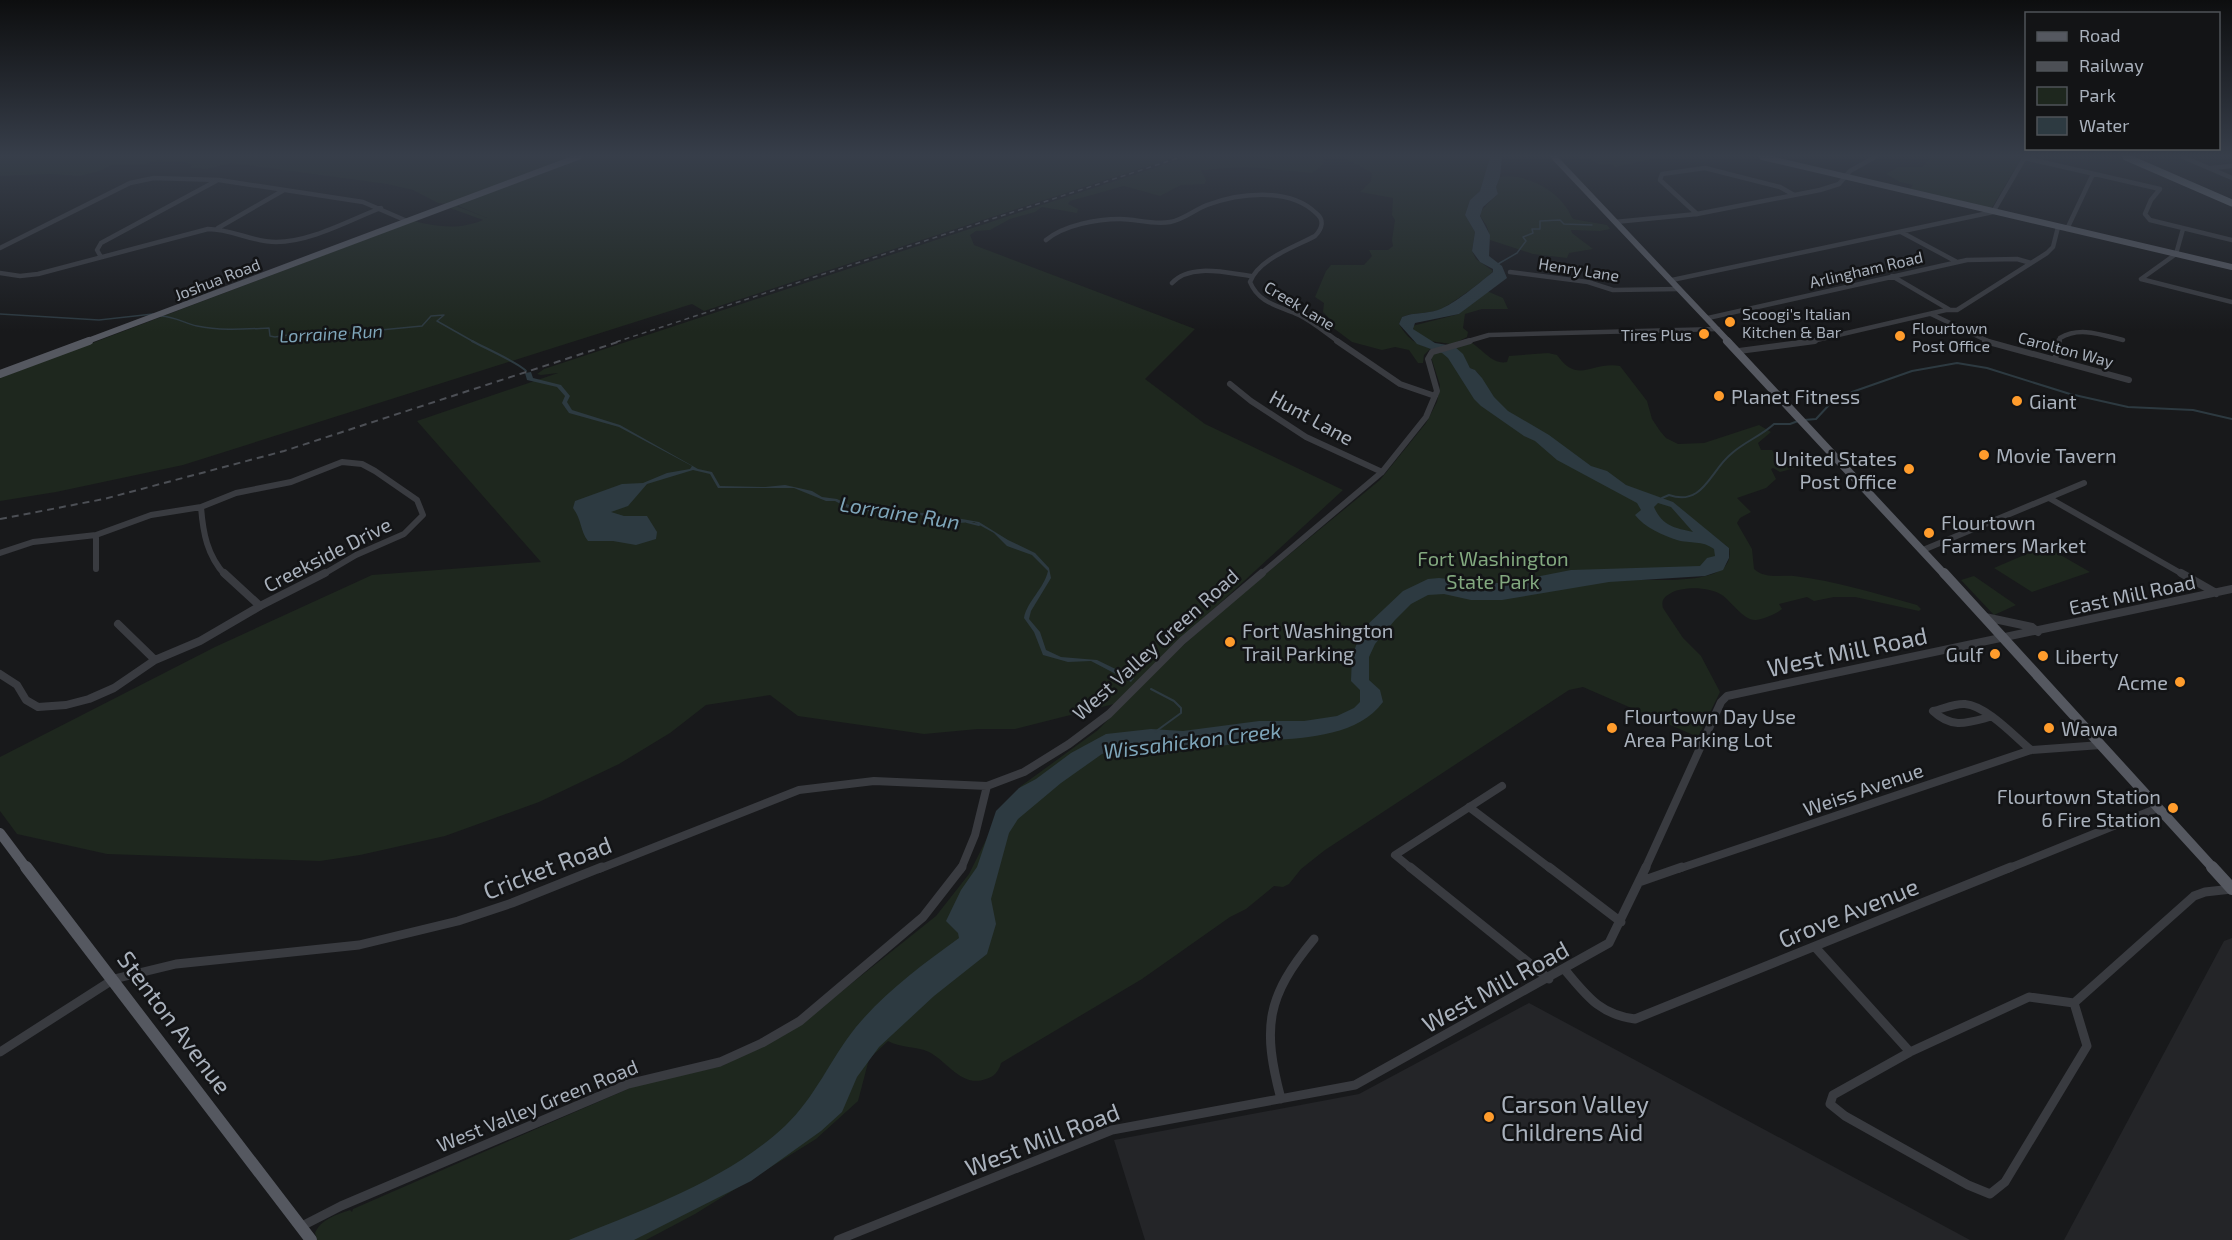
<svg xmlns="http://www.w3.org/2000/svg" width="2232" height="1240" viewBox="0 0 2232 1240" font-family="'Exo 2',sans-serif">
  <rect width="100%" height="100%" fill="#18191b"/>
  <!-- built -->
  <path fill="#242528" d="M2232,938V1240H2064L2224,941Z
    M1529,1003L1970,1240H1145L1114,1140L1359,1094Z"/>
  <!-- green -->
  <path fill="#1e271e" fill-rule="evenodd" d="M0,157H1176L704,311L692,304L183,465L56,492L0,501V378L414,221C438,227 459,230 483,220L450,208L456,206L487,218L456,205L438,203L413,190L387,184L231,163L207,169L190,168L192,165L189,163L158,160L144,164L111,165L100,171L79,176L51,174L0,176Z
    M1188,157L1325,158L1320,167L1312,173L1246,167L1201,170L1206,180L1205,184L1181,185L1160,196L1124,186L1070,201L1068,204L1078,209L1077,213L1042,207L1035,212L1010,219L990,230L976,231L970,235L974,245L1195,329L1145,379L1205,424L1343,490L1179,641L1114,704L1015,729H978L924,734L798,716L770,695L706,705L670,733L619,764L539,802L445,836L360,855L320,861L107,854L17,834L0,811V757L215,647L372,575L541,562L417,421L558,373L541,375L537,374L544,369Z
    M1343,157H1490L1480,191L1470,200L1465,215L1475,232L1472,251L1476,259L1493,271C1488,278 1449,306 1439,310C1427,314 1414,312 1402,317L1399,324C1407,338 1416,345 1431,348L1424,355L1423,363H1418L1409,350L1395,347L1382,350L1352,342L1332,327L1333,322L1323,312L1324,303L1315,297L1326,271L1331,265H1364L1372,256L1369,250H1388L1393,246L1392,240L1395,220L1392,215L1393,198L1360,192L1371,181L1372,173Z
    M1575,157H1662L1615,167L1610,164L1600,165L1590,159Z
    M1930,157H2022L1991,209L1909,191L1913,185L1900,182L1886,174L1898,167H1923Z
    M1500,177C1523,173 1552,187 1566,207C1569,211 1570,215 1573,219L1607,225L1610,229L1600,231L1571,230L1572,233L1593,249L1569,253L1567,258L1533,254L1490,240C1488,210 1465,224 1498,194L1496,187Z
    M1487,291L1503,298L1508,309H1482L1465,314L1463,328L1468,332L1467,337L1457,342L1461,344L1472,343C1483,350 1493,365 1507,362L1509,356L1548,353L1557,355C1578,385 1592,361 1620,366L1647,401L1652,419L1660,431L1666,438L1678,444L1704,443L1759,425L1771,432L1758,443L1761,450H1772L1782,463L1795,468L1780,472L1773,468L1771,469L1776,479L1766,488L1737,498L1751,512L1740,518L1737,523L1752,549L1754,569C1765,579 1781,575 1794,576C1836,581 1877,594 1917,605L1921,609L1919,611L1855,597H1834L1814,601L1807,597L1779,604L1782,609C1776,614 1764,619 1756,620C1744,621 1731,601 1722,595C1710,587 1684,586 1671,593C1664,597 1661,600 1663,608L1683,638L1701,656L1720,692L1698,737L1583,687L1569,690L1325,850L1301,869L1289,884L1283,887L1274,886L1246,909L1230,917L1142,979L1001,1063C999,1071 994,1077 986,1079C962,1088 948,1062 929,1052C916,1046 900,1048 888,1041L869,1059L858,1101L816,1139L695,1214L646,1240H317L315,1233C321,1219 336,1215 350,1210L352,1212L353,1209L637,1085L722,1066L802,1023L936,916L969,874L1000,812L1021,786L1098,730L1167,660L1235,599L1380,480L1426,423L1437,402L1440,385L1430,354L1445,350L1486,387C1482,379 1479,371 1470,368C1465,359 1460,351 1453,346C1444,339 1420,347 1412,326L1459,314ZM1710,533L1729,548C1738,586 1662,579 1640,580L1637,575L1715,569L1721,550Z
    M2045,546L2090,572L2032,592L1994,568Z
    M1974,576L2016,605L1994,615L1961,580Z"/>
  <!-- water -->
  <path fill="#2d3a41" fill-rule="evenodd" d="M1490,157H1502L1500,177L1496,187L1498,194L1483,207L1480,216L1490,235L1489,256L1502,266L1507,278L1459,314L1415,323L1413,329L1435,343L1454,346L1463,354L1470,368L1475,370L1482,378L1494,397L1508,411L1549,435L1591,466L1607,471L1626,485L1673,502L1729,548V558L1723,570L1705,576L1609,582L1502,600H1471L1444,594L1428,595L1411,604L1395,620L1375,644L1369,657V680L1380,690L1383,702C1357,738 1300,738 1260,741C1236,743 1211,748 1187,750C1163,752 1138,750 1114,751L1102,754L1061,783L1018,819L1009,833L991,899L996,924L987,954L934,996L879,1047L857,1077L842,1112L821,1131L751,1181L634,1240H569C642,1210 726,1181 785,1126C815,1098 831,1058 856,1027C886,991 922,965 959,938L958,933L946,921L961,890L977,867L996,811L1019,788L1036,779L1071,753L1106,734L1151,729L1183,731L1259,721H1304L1337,716L1354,708L1360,702V690L1351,681L1352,657L1359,637L1366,626L1403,591L1428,579L1439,578L1482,583H1505L1571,570L1700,566L1707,558L1715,556L1714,549C1702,540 1691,544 1677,540C1664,536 1644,527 1635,515L1641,510L1637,503L1557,460L1535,441L1524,436L1481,406L1474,399L1448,358L1442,353L1417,344L1399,324L1402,317C1414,312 1426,314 1438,310C1455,304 1479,283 1493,272V269L1480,262L1472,251L1475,232L1465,215L1470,200L1480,191ZM1658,503L1671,507L1693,532C1675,528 1662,526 1654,507Z
    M531,372L533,378L561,385L570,396L567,402L572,410L620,425L698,469L712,472L720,486L765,487L785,485L812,491L822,497L837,499L853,507L886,512L928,513L979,522L1008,540L1035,553L1049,568L1051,578L1031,611L1029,619L1040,632L1046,650L1061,657L1097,660L1134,678L1131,682L1091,661L1068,662L1043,655L1034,632L1024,618C1027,601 1044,589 1048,571L1032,555L1007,546L994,533L974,522L958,523L929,516L852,510L835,501H826L794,488H718L710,474L693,470L647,484L628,506L611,512L624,516H647L657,532L656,539L636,545L613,541H588C580,531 582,520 573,508L575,501L622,484L643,483L667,473L690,469L692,466L619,427L569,413L562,403L565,396L557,387L527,380L525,373Z"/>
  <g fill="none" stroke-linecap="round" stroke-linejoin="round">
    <!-- stream-far1 -->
    <path stroke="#2d3a41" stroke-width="1.5" d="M1498,264L1517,253L1526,241L1523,237L1533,233L1532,229H1540V221L1560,220L1564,224L1592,225
      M0,314L99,320L153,314
      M161,316C176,317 184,323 197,326C221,331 245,329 269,328L270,336L275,337L320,330L339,334L422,326L431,316L444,315L437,321L474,342"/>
    <!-- stream -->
    <path stroke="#2d3a41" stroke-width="2" d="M472,341C483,347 521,364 526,371
      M1804,420L1816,419L1829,405L1852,392L1912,371L1957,363L1987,368L2070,394L2128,407L2193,410L2232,419
      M1662,498L1669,495C1703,507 1710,471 1731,454C1744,442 1761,436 1774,424H1790L1798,421
      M967,522L979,525
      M1151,689L1174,701L1181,708V713L1155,732"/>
    <!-- minor-far3 -->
    <path stroke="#393b40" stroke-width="4.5" d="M2183,157L2232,178
      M2025,158L2160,189L2151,200L2145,214L2150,220L2232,240
      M2211,168L2232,166
      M1697,214L1660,180L1662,174L1705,168L1780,187L1794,195
      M1615,222L1697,214L1820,190L1839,184L1850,171L1875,157
      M218,228L284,190
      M2067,229L2093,174
      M1901,232L1957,262
      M1046,240C1064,225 1097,219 1120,219C1136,219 1153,225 1170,222C1183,220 1194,210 1207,205C1239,193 1289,187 1316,213C1325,220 1322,229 1315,236C1295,247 1258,259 1250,282C1259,304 1280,306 1299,315C1313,322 1326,333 1339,342
      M0,248L130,183L154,178L219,180L363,202L407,221
      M101,257L97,250L101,243L216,181
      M1510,272L1588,282L1613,290L1679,289
      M0,273L20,276L38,274L208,229C232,229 252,242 276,242C311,242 349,220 381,208
      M1892,276L1950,310
      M2141,279L2232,302
      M2141,279L2176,254L2183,229
      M1672,280L1993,212L2025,157
      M1172,283C1190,263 1227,273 1251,276
      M1931,314L1990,342
      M1708,318L1967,260L2017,259L2031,263
      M1465,342L1489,335L1718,329
      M1808,342L1946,310H1957L2047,253L2053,247L2058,227
      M2059,342L2060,338C2080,326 2102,335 2123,340"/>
    <!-- minor-far2 -->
    <path stroke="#393b40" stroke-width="6" d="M1337,341L1400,384L1435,396
      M1985,341L2129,380
      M1739,351L1815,341
      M2055,360L2059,341
      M1230,384L1251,401L1306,437L1382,472
      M2049,498L2184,575
      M201,507C203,533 207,555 225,575
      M96,535V569
      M1923,550L2084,483
      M0,553L33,542L96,535L151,515L201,507L236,493L291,482L342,462L362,464L375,471L417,500L423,515L404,534L356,555L322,575
      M1260,575L1382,472L1426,417L1437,391L1428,359L1432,352L1470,341"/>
    <!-- minor-far1 -->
    <path stroke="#393b40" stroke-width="8" d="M224,573L260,606
      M2181,573L2216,593
      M1985,617L2032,627L2038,632
      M118,624L155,660
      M0,674L17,685L26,700L38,707L66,705L89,699L114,688L155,660L200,641L260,606L325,573
      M1990,717C1967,723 1952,729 1933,711C1943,709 1955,703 1965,704C1987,706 2015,737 2031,750
      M1469,807L1551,869
      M599,869L799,790L874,781L987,786
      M961,869L975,835L987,786L1024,772L1069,744L1109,714L1182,641L1262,573
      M1412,869L1395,855L1502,786
      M1645,869L1721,702L1727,696L2232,589
      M1678,869L2031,750L2101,745
      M2007,869L2158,808"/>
    <!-- minor -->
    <path stroke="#393b40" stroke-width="9" d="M1410,867L1549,979
      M1549,867L1621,922
      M1639,882L1682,867
      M1815,947L1910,1052
      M1565,970C1587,996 1599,1014 1635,1019L2011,867
      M2029,997L2074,1003L2087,1046L2005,1182L1990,1194L1968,1185L1845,1116L1830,1104L1833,1095L1910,1052Z
      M2074,1003L2194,896L2205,892L2232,889
      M0,1052L114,979L176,964L359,945L458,921L512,903L602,867
      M1281,1099C1262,1027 1266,997 1314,939
      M302,1226L341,1206L628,1084L720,1062L762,1043L800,1021L923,917L962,867
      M838,1240L1112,1130L1355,1085L1609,943L1646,867"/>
    <!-- major-far3 -->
    <path stroke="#555860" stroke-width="6" d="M1554,157L1729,342
      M1762,157L2232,267
      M85,342L578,157"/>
    <!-- major-far2 -->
    <path stroke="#555860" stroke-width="8" d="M1727,341L1945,575
      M0,374L89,341"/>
    <!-- major-far1 -->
    <path stroke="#555860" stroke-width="10" d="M1944,573L2214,869
      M0,833L27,869"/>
    <!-- major -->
    <path stroke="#555860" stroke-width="12" d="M26,867L311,1240
      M2212,867L2232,889"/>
    <!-- highway -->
    <path stroke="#646a72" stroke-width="7" d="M2126,157L2232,203"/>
    <!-- rail-far1 -->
    <path stroke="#4c4f55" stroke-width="1.5" stroke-dasharray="5 4" stroke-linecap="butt" d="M616,342L1181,157"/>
    <!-- rail -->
    <path stroke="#4c4f55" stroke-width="2" stroke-dasharray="7 5" stroke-linecap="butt" d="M0,519L104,499L284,451L621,341"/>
  </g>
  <!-- sky -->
  <linearGradient id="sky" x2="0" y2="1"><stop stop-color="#0d0e0f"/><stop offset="0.47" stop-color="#373e4a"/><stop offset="1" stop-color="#373e4a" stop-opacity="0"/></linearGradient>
  <rect width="2232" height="331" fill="url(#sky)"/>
  <!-- markers -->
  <g fill="#ff9c2c" stroke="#131416" stroke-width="2">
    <circle cx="1730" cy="322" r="6"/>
    <circle cx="1704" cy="334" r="6"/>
    <circle cx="1900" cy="336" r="6"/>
    <circle cx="1719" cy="396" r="6"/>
    <circle cx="2017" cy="401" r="6"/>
    <circle cx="1984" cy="455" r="6"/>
    <circle cx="1909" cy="469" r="6"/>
    <circle cx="1929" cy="533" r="6"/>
    <circle cx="1230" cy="642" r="6"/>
    <circle cx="1995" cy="654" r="6"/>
    <circle cx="2043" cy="656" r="6"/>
    <circle cx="2180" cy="682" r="6"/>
    <circle cx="1612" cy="728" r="6"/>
    <circle cx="2049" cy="728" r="6"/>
    <circle cx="2173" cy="808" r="6"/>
    <circle cx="1489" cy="1117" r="6"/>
  </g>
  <g text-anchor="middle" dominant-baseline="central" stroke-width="5" stroke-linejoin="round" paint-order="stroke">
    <!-- far-street labels -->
    <g font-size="16" fill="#a9b1bc" stroke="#131416">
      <text transform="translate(1579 269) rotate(9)">Henry Lane</text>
      <text transform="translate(1866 269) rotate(-13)">Arlingham Road</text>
      <text transform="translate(217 279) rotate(-21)">Joshua Road</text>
      <text transform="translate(1300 305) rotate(31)">Creek Lane</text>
      <text transform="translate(2066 349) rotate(15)">Carolton Way</text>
    </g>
    <!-- far-poi labels -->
    <g font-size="16" fill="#a9b1bc" stroke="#131416" text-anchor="start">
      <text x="1742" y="313">Scoogi's Italian<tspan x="1742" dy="18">Kitchen &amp; Bar</tspan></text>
      <text x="1912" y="327">Flourtown<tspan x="1912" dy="18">Post Office</tspan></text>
      <text x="1692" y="334" text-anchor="end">Tires Plus</text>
    </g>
    <!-- far-water labels -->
    <g font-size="18" font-style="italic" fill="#7ea5b9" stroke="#131416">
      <text transform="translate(331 333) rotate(-3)">Lorraine Run</text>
    </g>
    <!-- poi labels -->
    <g font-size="20" fill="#a9b1bc" stroke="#131416" text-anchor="start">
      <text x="1731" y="396">Planet Fitness</text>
      <text x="2029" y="401">Giant</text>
      <text x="1996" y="455">Movie Tavern</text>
      <text x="1897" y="458" text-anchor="end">United States<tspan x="1897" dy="23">Post Office</tspan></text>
      <text x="1941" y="522">Flourtown<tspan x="1941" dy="23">Farmers Market</tspan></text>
      <text x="1242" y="630">Fort Washington<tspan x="1242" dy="23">Trail Parking</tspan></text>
      <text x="1983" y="654" text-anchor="end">Gulf</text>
      <text x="2055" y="656">Liberty</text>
      <text x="2168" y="682" text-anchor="end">Acme</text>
      <text x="1624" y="716">Flourtown Day Use<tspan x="1624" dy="23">Area Parking Lot</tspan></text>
      <text x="2061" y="728">Wawa</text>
      <text x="2161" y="796" text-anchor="end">Flourtown Station<tspan x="2161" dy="23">6 Fire Station</tspan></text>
    </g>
    <!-- street labels -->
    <g font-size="20" fill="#a9b1bc" stroke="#131416">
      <text transform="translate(1312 417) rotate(29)">Hunt Lane</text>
      <text transform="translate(327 554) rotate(-27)">Creekside Drive</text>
      <text transform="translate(2132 594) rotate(-12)">East Mill Road</text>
      <text transform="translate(1155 644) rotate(-42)">West Valley Green Road</text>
      <text transform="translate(1863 789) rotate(-19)">Weiss Avenue</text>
      <text transform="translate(537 1105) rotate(-22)">West Valley Green Road</text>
    </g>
    <!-- park labels -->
    <g font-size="20" fill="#82a87f" stroke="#131416">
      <text x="1493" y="558">Fort Washington<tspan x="1493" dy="23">State Park</tspan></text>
    </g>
    <!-- water labels -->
    <g font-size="21" font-style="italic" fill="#7ea5b9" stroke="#131416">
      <text transform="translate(900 512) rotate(9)">Lorraine Run</text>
      <text transform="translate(1192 740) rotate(-7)">Wissahickon Creek</text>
    </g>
    <!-- near-street labels -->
    <g font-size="24" fill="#a9b1bc" stroke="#131416">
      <text transform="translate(1847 651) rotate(-12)">West Mill Road</text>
      <text transform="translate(547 867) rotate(-21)">Cricket Road</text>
      <text transform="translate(1848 912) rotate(-22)">Grove Avenue</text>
      <text transform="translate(1495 986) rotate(-29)">West Mill Road</text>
      <text transform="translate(175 1022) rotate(53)">Stenton Avenue</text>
      <text transform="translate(1042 1139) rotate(-21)">West Mill Road</text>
    </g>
    <!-- near-poi labels -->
    <g font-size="24" fill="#a9b1bc" stroke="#131416" text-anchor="start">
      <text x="1501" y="1103">Carson Valley<tspan x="1501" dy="28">Childrens Aid</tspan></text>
    </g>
  </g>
  <!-- legend -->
  <rect x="2025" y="12" width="195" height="138" fill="#131416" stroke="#4f5358" stroke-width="1.5"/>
  <rect x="2037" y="32" width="30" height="9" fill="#555860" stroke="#4f5358" stroke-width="1.5"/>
  <text x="2079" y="42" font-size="18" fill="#a9b1bc">Road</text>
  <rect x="2037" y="62" width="30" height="9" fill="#4c4f55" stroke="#4f5358" stroke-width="1.5"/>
  <text x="2079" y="72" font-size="18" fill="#a9b1bc">Railway</text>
  <rect x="2037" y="87" width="30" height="18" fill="#1e271e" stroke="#4f5358" stroke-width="1.5"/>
  <text x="2079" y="102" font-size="18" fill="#a9b1bc">Park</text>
  <rect x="2037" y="117" width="30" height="18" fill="#2d3a41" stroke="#4f5358" stroke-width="1.5"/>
  <text x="2079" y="132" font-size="18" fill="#a9b1bc">Water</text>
</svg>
